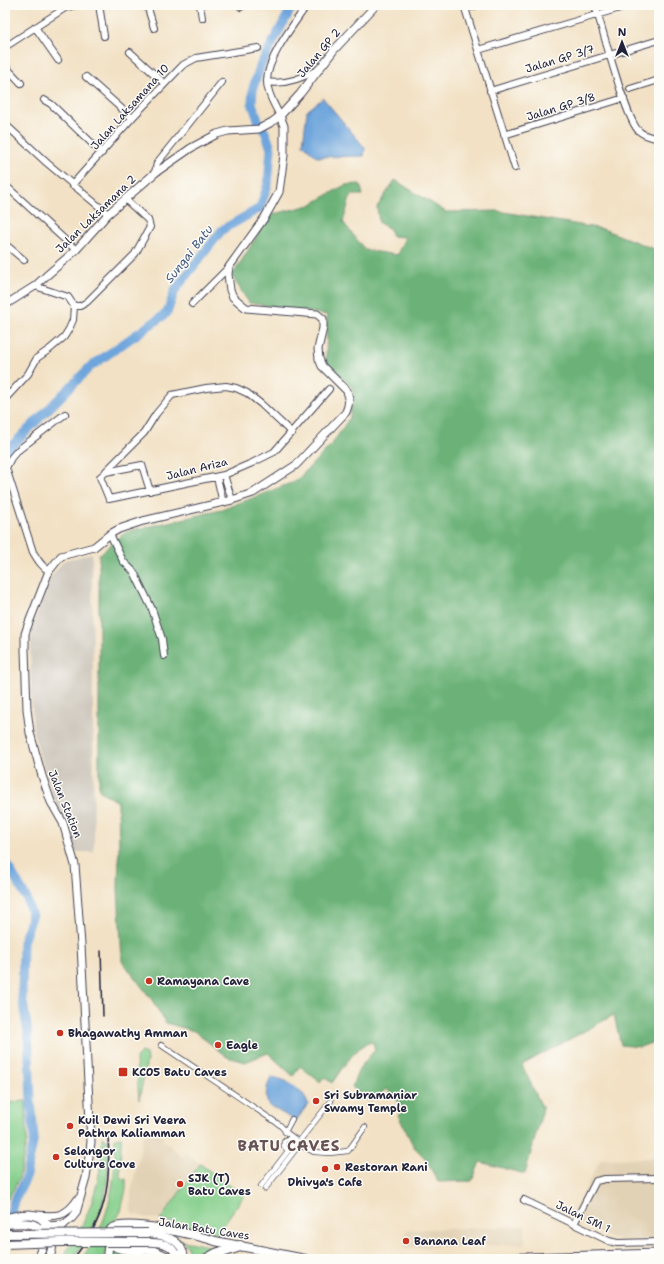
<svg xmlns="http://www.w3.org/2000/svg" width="664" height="1264" viewBox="0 0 664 1264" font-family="'Shantell Sans',sans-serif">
  <rect width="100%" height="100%" fill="#fdfcf7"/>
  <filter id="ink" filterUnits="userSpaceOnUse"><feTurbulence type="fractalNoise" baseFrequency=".025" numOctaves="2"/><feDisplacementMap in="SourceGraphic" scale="8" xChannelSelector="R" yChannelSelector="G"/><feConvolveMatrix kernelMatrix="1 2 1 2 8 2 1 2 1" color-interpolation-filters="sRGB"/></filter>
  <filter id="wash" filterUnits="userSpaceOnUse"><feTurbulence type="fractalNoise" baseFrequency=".012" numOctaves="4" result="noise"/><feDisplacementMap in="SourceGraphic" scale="16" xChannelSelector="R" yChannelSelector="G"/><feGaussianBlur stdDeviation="0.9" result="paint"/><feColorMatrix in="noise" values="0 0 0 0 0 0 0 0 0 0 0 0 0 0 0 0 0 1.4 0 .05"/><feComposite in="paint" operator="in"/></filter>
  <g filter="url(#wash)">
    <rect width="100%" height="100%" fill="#f2e1c4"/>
    <!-- built -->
    <path fill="#e2d2b5" d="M145,1126L164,1138L162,1140L183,1157L186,1153L244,1196L217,1233L160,1220L134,1215L131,1211V1193Z
      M659,1158V1239L620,1240L610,1238L570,1218L601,1159Z
      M525,1226V1244L405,1248V1234L407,1230Z"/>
    <!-- industrial -->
    <path fill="#cac3b8" d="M92,553L94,852H74L53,797L33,733L30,653L33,624L52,575L64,561Z"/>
    <!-- green -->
    <path fill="#86cf8c" stroke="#547864" d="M141,1052L146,1054L147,1060L139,1100L136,1059L139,1054Z
      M26,1101L27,1139L19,1179L8,1199H5V1103Z
      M102,1137H104L105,1140H108C110,1189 104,1221 72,1259H61C65,1253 70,1247 74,1241C92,1209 103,1174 102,1137Z
      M121,1137L120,1177L126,1179V1189L121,1211L117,1218L111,1225L105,1259H81C110,1223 116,1182 115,1138Z
      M200,1164L244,1196L217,1233L160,1220Z
      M183,1241L219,1248L200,1259H191L187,1246Z
      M112,1250C129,1262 148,1250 162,1259H111Z"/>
    <!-- forest -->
    <path fill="#6cb278" stroke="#476a5a" d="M395,180L446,212L498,211L603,229L659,251V1040L640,1047L621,1045L614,1015L522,1065L543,1109L525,1174L480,1162L472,1181L438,1182L425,1158L414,1147L398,1115L405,1109L387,1089L370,1101L352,1087C357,1070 363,1063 375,1050L373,1042C357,1043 341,1071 332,1083L324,1077L320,1082L300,1066L293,1076L268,1053L245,1062L227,1057L194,1031L166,1023L152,1000L122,961L118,888L119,850L118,802L99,790V555L125,532L221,510L296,481L332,444L350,417L353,389L326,362L327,315L249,303L232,276L270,215L310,205L345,185L360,184L363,195H351L343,222L365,250L397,255L405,237L392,236L390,229L379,223L377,207Z"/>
    <!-- water -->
    <path fill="#6ea5dc" stroke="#48648c" d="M323,98L365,148L364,156L317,157L303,144L307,111Z
      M272,1077L286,1081L304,1095L308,1104L296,1121L268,1105C265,1095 266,1085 272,1077Z"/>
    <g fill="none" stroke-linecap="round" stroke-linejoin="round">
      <!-- river -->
      <path stroke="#6ea5dc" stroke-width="9" d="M5,453L90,367L167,313L175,290L222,230L260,208L268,184L271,149L266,134L258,120L252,103L253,88L261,64L293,5
        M5,861L27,899L32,917L23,942L22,996L28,1033L31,1100L34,1138L25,1180L14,1201L5,1235"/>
    </g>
  </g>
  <g filter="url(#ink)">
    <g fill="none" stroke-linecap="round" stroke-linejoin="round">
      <!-- pedestrian casing -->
      <g stroke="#413f50" stroke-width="6">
        <path id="pedestrian" d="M161,1045L280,1125L287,1133L299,1142
          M285,1132L292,1119
          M297,1144L331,1101
          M288,1151L284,1146C283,1142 285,1139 289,1139L314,1152L330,1153L348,1151L365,1127
          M261,1186L295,1142
          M265,1189L299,1145"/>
      </g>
      <!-- minor casing -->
      <g stroke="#413f50" stroke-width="8">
        <path id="minor" d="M99,5L104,36
          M147,5L154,28
          M200,5L202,18
          M464,5L515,168
          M595,5C602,26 626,121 639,131C644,136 652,137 659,139
          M241,7L243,5
          M465,9L477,5
          M35,27L58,60
          M5,47L65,8L76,5
          M478,50L630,5
          M130,52L164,83
          M5,66L21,83
          M86,77L132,118
          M267,82C285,85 301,79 317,70
          M630,89L659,80
          M490,91L659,40
          M44,100L51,104L102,153
          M280,116C275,106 267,93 267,81C267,58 294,24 307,5
          M6,125L47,163L108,214
          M504,135L624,98
          M155,173L157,163L222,82
          M5,185L76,250
          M72,185L132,118L183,65L196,58L258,48
          M5,244L24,260
          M35,286L68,297L74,306H80L87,302L135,254L150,227L148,220L125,199
          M192,304L229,267
          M5,399L28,374L37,358L50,349L64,337L69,329L73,320L74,306
          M106,471L144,433L156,414L172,395L206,388L226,386L236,388L247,393L261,404L292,433
          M224,475L232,500
          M217,477L223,503
          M150,491L142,465L106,472L100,477L109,499L224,475L252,463L274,452L329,389
          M110,534L123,561L134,572L152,609L162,639L164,656
          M49,571C41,566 38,560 33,552L6,468L11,458L17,451L65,414
          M524,1200L609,1241L617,1243L659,1242
          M574,1224L596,1181L605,1179L659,1178"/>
      </g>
      <!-- tertiary casing -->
      <g stroke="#413f50" stroke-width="9">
        <path id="tertiary" d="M5,305L35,286L46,276L76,250L108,214L155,173L191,148L217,134L228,131L259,129L272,122L280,116L300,94L334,50L376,5
          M36,1215C57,1217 66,1217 78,1199
          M44,1226L63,1225L72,1218L76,1213L86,1178L91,1142L81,945L75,865L63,823L51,802L42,776L30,733L27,709L25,650V634L28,625L49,571L61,556L94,547L110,534L119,529L143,521L232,500L253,493L296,465L346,412L348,406L349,398L347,391L322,366L319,359L318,349L323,328V319L317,314L246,308L233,297L230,290L228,274L229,267L265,217L279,192L284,155V126L280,116
          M148,1233C167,1237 181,1237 185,1259
          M148,1242C162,1243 174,1243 177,1259"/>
      </g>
      <!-- secondary casing -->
      <g stroke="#413f50" stroke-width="10">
        <path id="secondary" d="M5,1218C13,1217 25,1213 33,1215C52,1219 57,1245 48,1259
          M5,1224C13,1224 23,1222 31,1224C47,1228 44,1248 37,1259
          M52,1237L57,1230L63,1225
          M215,1241L305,1259
          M107,1259L109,1238
          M170,1259C165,1255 160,1253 154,1251C138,1249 102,1256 111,1229C127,1218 200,1236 219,1242"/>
      </g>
      <!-- primary casing -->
      <g stroke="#413f50" stroke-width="11">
        <path id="primary" d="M491,1259L659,1254"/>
      </g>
      <!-- trunk casing -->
      <g stroke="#413f50" stroke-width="12">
        <path id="trunk" d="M174,1259L176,1255
          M207,1259L216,1254L240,1246"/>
      </g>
      <!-- pedestrian -->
      <use href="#pedestrian" stroke="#fff" stroke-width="4.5"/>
      <!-- minor -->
      <use href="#minor" stroke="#fff" stroke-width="6"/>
      <!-- tertiary -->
      <use href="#tertiary" stroke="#fff" stroke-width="7"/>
      <!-- secondary -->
      <use href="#secondary" stroke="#fff" stroke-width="8"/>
      <!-- primary -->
      <use href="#primary" stroke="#fff" stroke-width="9"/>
      <!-- trunk -->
      <use href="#trunk" stroke="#fff" stroke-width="10"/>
      <!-- rail -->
      <path stroke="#22223b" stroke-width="1.5" d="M101,951L103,1016
        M73,1259C106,1218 111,1187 108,1136"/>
      <!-- secondary-bridge casing -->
      <g stroke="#413f50" stroke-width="10" stroke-linecap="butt">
        <path id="secondary-bridge" d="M5,1234L148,1233
          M5,1244L61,1242H148"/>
      </g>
      <!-- secondary-bridge -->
      <use href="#secondary-bridge" stroke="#fff" stroke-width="8"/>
    </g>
  </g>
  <!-- markers -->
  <g fill="#c8321e" stroke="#fdfcf7" stroke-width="1.5">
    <circle cx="149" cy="981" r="4"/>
    <circle cx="60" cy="1033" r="4"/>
    <circle cx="218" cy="1045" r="4"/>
    <rect x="118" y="1067" width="10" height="10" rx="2"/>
    <circle cx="316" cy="1101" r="4"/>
    <circle cx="70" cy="1126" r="4"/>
    <circle cx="56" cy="1157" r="4"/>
    <circle cx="337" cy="1167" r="4"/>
    <circle cx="325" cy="1169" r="4"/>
    <circle cx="180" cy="1184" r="4"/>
    <circle cx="406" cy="1241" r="4"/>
  </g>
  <g text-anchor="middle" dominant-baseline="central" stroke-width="3" stroke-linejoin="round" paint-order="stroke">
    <!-- street labels -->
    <g font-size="11" fill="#22223b" stroke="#fdfcf7">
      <text transform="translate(319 53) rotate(-50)">Jalan GP 2</text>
      <text transform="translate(560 59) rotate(-17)">Jalan GP 3/7</text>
      <text transform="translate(130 107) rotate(-48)">Jalan Laksamana 10</text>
      <text transform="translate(561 107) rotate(-17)">Jalan GP 3/8</text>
      <text transform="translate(96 214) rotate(-44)">Jalan Laksamana 2</text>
      <text transform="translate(197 469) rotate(-14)">Jalan Ariza</text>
      <text transform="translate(65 804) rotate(68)">Jalan Station</text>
      <text transform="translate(583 1217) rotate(26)">Jalan SM 1</text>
      <text transform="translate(204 1229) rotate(9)">Jalan Batu Caves</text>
    </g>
    <!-- poi labels -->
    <g font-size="11" font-weight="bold" fill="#22223b" stroke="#fdfcf7" text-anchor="start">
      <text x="157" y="981">Ramayana Cave</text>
      <text x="68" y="1033">Bhagawathy Amman</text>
      <text x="226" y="1045">Eagle</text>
      <text x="132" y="1072">KC05 Batu Caves</text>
      <text x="324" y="1095">Sri Subramaniar<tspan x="324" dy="13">Swamy Temple</tspan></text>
      <text x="78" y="1120">Kuil Dewi Sri Veera<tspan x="78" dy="13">Pathra Kaliamman</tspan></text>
      <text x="64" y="1151">Selangor<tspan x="64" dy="13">Culture Cove</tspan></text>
      <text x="345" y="1167">Restoran Rani</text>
      <text x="188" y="1178">SJK (T)<tspan x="188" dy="13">Batu Caves</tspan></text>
      <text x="325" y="1182" text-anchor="middle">Dhivya's Cafe</text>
      <text x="414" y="1241">Banana Leaf</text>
    </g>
    <!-- water labels -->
    <g font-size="12" font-style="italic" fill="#445d83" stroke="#fdfcf7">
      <text transform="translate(189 254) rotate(-52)">Sungai Batu</text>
    </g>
    <!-- district labels -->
    <g font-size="15" font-weight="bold" letter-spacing="1" fill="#675355" stroke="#fdfcf7">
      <text x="289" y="1146">BATU CAVES</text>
    </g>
  </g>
  <!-- margin -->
  <rect width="664" height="1264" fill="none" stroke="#fdfcf7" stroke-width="20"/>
  <!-- north arrow -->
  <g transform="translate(622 42)" stroke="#fdfcf7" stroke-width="3" paint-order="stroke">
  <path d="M0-3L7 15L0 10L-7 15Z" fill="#22223b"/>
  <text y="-6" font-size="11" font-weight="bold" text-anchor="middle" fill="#22223b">N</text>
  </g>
</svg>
